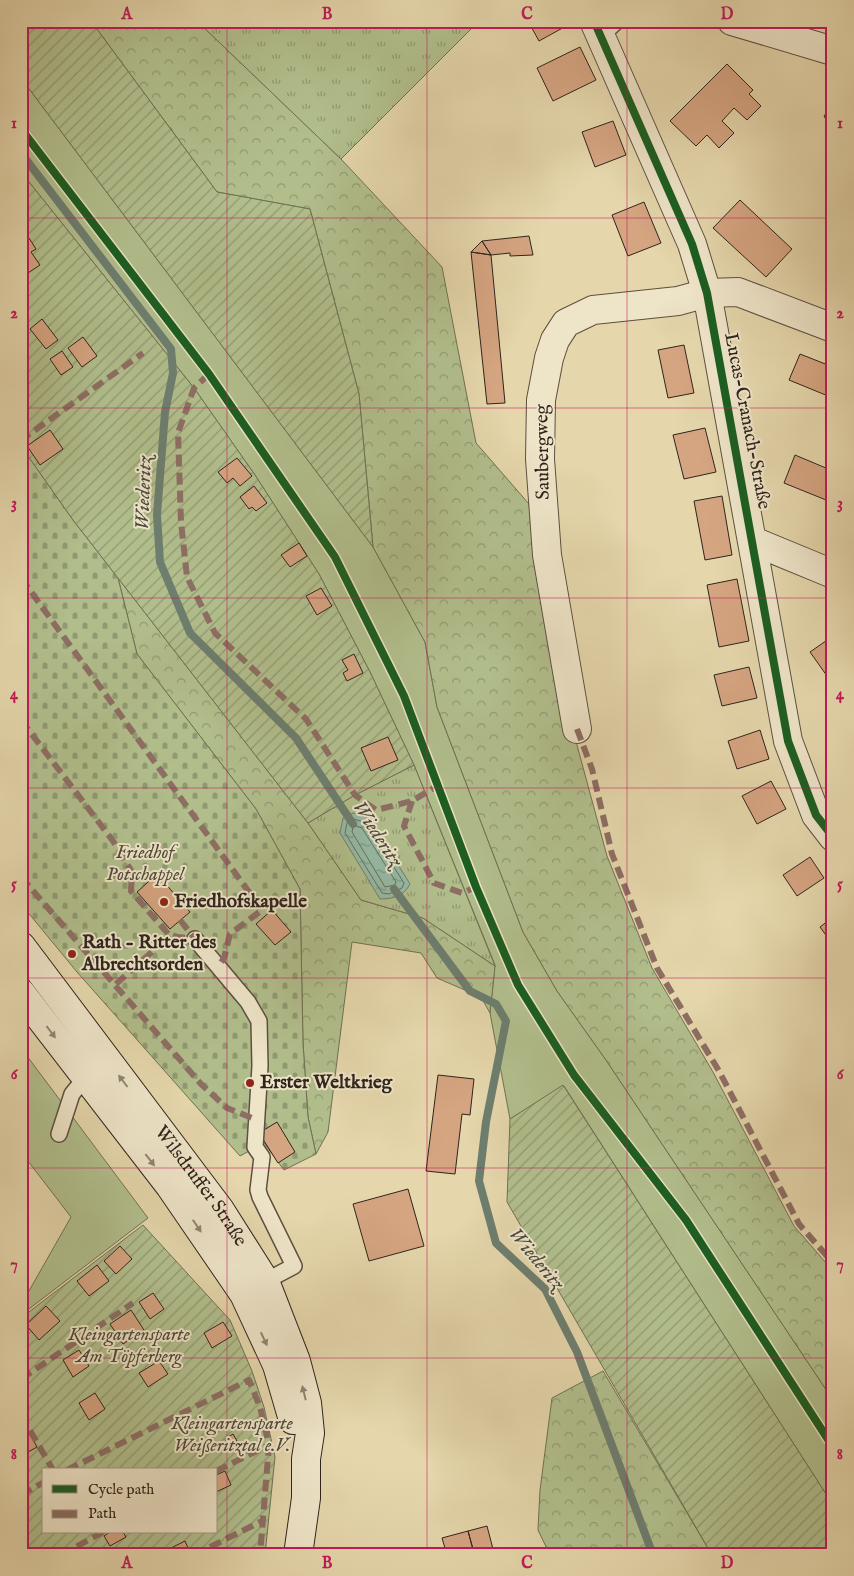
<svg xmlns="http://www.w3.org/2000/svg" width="854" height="1576" viewBox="0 0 854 1576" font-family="'IM FELL English',serif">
  <defs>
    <pattern id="forest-crowns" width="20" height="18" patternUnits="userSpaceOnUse" patternTransform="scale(1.25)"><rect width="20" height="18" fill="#b1be8c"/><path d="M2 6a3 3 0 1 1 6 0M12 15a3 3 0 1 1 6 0" fill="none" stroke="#909a72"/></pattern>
    <pattern id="cemetery-stones" width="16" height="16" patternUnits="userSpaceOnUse" patternTransform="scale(1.25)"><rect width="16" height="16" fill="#b1be8c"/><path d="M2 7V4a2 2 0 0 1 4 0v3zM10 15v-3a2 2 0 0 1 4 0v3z" fill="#909a72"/></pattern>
    <pattern id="park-tufts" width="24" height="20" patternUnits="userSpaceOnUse" patternTransform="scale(1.25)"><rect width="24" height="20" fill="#b1be8c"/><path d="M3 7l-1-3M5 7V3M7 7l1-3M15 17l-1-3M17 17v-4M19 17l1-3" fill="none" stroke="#909a72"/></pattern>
    <pattern id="garden-furrows" width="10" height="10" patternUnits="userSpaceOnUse" patternTransform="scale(1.25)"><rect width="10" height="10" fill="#b1be8c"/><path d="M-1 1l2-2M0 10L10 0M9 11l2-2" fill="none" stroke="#909a72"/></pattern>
    <pattern id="water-ripples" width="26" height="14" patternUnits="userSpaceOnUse" patternTransform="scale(1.25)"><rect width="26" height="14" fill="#96baa5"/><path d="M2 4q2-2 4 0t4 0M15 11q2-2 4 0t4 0" fill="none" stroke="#7b9786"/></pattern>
  </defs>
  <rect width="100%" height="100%" fill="#e5d6ab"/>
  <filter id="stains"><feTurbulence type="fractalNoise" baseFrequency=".004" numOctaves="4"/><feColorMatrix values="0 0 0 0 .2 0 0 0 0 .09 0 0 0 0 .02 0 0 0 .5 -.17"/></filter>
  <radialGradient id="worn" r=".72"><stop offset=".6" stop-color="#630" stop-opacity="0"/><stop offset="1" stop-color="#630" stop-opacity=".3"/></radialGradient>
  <!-- grass -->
  <path fill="#b1be8c" stroke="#707154" d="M21,78L373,547L425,642L437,707L523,932L557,991L606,1060L833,1400V1505L564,1086L510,1119L490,1013L495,965L414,765L370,672L319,574L255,475L194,388L21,172Z
    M21,1048L148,1218L21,1315V1305L71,1217L21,1152Z"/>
  <!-- forest -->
  <path fill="url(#forest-crowns)" stroke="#707154" d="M91,21H197L341,159L442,267L476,443L529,504L564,697L607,856L652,968L713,1072L794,1226L833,1271V1400L606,1060L557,991L523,932L437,707L425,642L373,547L359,394L310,209L217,192Z
    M118,578L308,823L361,900L423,918L495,966L490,1013L481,997L437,978L421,953L352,942L328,1132L316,1154L308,1117L303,1043L300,889L256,809L137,654Z
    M603,1371L712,1555H550L538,1530L540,1490L552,1398Z"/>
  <!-- cemetery -->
  <path fill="url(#cemetery-stones)" stroke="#707154" d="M21,446L73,520L118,578L137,654L256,809L300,889L303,1043L308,1117L316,1154L284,1170L264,1143L240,1156L77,972L21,904Z"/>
  <!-- park -->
  <path fill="url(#park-tufts)" stroke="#707154" d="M197,21H479L341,159Z
    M414,765L495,966L423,918L361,900L308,823L355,795Z"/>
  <!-- garden -->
  <path fill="url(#garden-furrows)" stroke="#707154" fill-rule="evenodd" d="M21,21H91L217,192L310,209L359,394L373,547L21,78Z
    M21,172L194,388L255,475L319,574L370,672L414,765L355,795L308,823L73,520L21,446Z
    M563,1085L833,1505V1555H712L507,1202L510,1119Z
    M143,1225L230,1320L252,1371L264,1407L275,1457L265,1555H21V1318ZM44,1470H216V1532H44Z"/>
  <!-- water -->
  <path fill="url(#water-ripples)" stroke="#6d7e6f" d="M353,813L369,818L410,884C404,896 393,899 380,899L340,833L343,818Z"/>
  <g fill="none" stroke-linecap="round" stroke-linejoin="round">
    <!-- shore -->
    <path stroke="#626f61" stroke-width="1" d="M354,819L366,823L404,883L402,888L389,894L382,893L345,833L347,823Z
      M356,826L362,828L396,882L395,885L385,887L352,832L353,827Z"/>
    <!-- stream -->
    <path stroke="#6d7e6f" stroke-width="8" d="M21,153L171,349L173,373L165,412L157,515L160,562L190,633L296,738L353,824
      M394,889L470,991L496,1004L506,1021L486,1122L479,1181L496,1243L545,1289L577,1352L653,1555"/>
  </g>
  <!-- building -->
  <path fill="#d5a481" stroke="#2f241d" d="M528,21H565L568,25L539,41Z
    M580,47L596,80L553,101L537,68Z
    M727,64L753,90L749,94L761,106L747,120L734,108L722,121L734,133L719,148L707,135L696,146L670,121Z
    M833,98V121L824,117Z
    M613,121L626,155L595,167L582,132Z
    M740,200L792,249L766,277L713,228Z
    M644,202L661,243L628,256L612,215Z
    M529,236L533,255L510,256V253L491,255L482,241Z
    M29,238L36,249L31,252L40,265L28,273L21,262V243Z
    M482,241L491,255L471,252Z
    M471,252L491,255L505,403L487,404Z
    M42,319L58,340L46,349L30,329Z
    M83,337L97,356L82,367L68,348Z
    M684,345L694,393L668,398L658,350Z
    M62,351L73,367L61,375L50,359Z
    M800,354L833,367V398L789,380Z
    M705,428L716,472L684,479L673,435Z
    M50,430L63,449L40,465L27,446Z
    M795,455L833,471L831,502L784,483Z
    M237,458L252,476L240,486L233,478L227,483L218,472Z
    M254,486L267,503L256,511L252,507L249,509L240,497Z
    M722,496L732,555L705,560L694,501Z
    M299,543L307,556L290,567L281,555Z
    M737,579L749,641L719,647L707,585Z
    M321,588L332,606L317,615L306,596Z
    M833,636V682L832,683L810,652Z
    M354,654L363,673L347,681L343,673L348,670L342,660Z
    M749,667L757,698L722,706L714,675Z
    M760,730L769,759L737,769L728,741Z
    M388,737L398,760L371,771L361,748Z
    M771,781L786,809L757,824L742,796Z
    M810,857L824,878L797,896L783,875Z
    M157,874L190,912L170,929L137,892Z
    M272,910L291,932L275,945L256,924Z
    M833,917V945L820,927Z
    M438,1075L474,1079L470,1115L462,1114L455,1174L426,1171Z
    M277,1122L295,1152L278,1163L259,1133Z
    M408,1189L424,1246L369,1261L353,1204Z
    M120,1246L132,1259L116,1274L104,1261Z
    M97,1265L109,1281L89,1296L77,1281Z
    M153,1293L164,1309L150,1319L139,1302Z
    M46,1306L60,1321L39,1340L26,1325Z
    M131,1310L144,1330L123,1344L110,1324Z
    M223,1322L232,1336L212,1348L204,1333Z
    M79,1350L89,1366L73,1377L63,1360Z
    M159,1361L168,1374L148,1387L139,1373Z
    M95,1393L105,1409L89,1420L79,1403Z
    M28,1430L37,1447L21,1456V1434Z
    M233,1434L237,1441L229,1446L225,1439Z
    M225,1471L231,1485L216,1492V1475Z
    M487,1526L493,1549L474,1553L468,1531Z
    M468,1531L474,1553L447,1555L442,1538Z
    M110,1532H123L126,1537L110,1546L104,1536Z
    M185,1541L188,1548L176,1555H171L169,1549Z
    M82,1547L87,1555H71Z"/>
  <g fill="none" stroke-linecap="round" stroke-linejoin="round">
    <!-- lane casing -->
    <g stroke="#5c5040" stroke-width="18">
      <path id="lane" d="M601,36L617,21
        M195,939L248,1002L259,1021L260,1066L255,1147L262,1157L258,1190L260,1197L294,1266L260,1284
        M59,1134L72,1094L90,1072"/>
    </g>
    <!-- street casing -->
    <g stroke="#5c5040" stroke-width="30">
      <path id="street" d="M594,21L692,244L707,293L788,741L816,815L833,837
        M732,21L833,51
        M753,541L833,574
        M577,729L547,555L540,459L541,400L549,358L555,340L566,323L593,310L678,301L707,293L738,292L833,328"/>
    </g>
    <!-- secondary casing -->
    <g stroke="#2f241d" stroke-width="30">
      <g id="secondary">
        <path id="s1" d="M21,946L220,1210L265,1281L296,1361L307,1403L310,1433L306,1459V1498L298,1555"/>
        <path d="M21,993L170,1186L244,1294L277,1365L293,1420"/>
      </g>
    </g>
    <!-- lane -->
    <use href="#lane" stroke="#eee4c8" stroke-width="15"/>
    <!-- street -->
    <use href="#street" stroke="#eee4c8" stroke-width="28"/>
    <!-- secondary -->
    <use href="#secondary" stroke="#eee4c8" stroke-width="28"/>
    <!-- quiet -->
    <path stroke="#8d6e63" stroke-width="6" stroke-dasharray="12 6" stroke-linecap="butt" d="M209,374L194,388L178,433L181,522L187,577L215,633L306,719L355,795L376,810L412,801L437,786
      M21,434L24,438L143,353
      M21,578L262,910L230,934L224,958L218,967
      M21,720L113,841L132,872L131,891L170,936L195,939
      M577,729L592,769L612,854L657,968L719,1071L799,1224L833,1263
      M412,801L404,826L434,883L462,893L476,887
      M21,877L201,1084L227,1108L257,1120
      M180,920L195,939
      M116,984L170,936
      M21,1379L133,1303
      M21,1415L53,1470
      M67,1470L249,1380L260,1407L269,1445L260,1555
      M216,1471L269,1445
      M21,1495L44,1482
      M61,1555L103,1532
      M194,1555L264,1520"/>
    <!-- cycleway casing -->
    <g stroke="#eee4c8" stroke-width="11">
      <path id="cycleway" d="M594,21L692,244L707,293L788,741L816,815L833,837
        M21,129L209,374L335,557L404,696L476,887L518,985L574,1075L686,1220L833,1447"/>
    </g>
    <!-- cycleway -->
    <use href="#cycleway" stroke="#1b5e20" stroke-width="8"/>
  </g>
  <!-- one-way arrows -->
  <defs><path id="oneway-solid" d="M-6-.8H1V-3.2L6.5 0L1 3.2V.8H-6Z" transform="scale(1.25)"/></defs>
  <g fill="#8e8472">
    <use href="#oneway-solid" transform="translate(51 1032) rotate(53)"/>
    <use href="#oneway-solid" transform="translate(123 1081) rotate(-127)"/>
    <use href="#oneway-solid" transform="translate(150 1160) rotate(52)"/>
    <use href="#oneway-solid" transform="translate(197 1226) rotate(56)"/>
    <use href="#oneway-solid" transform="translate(264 1339) rotate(65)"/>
    <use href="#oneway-solid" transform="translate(304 1393) rotate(-104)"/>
  </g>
  <!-- grid -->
  <path fill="none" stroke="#c2185b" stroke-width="1" stroke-opacity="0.55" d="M227,21V1555M427,21V1555M627,21V1555M21,218H833M21,408H833M21,598H833M21,788H833M21,978H833M21,1168H833M21,1358H833"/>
  <!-- markers -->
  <g fill="#8f2418" stroke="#eee4c8" stroke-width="2">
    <circle cx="164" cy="902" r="5"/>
    <circle cx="72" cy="954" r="5"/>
    <circle cx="250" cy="1083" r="5"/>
  </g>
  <g text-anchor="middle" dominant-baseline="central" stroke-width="4" stroke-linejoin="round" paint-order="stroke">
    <!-- street labels -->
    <g font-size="19" fill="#2f241d" stroke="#eee4c8">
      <text transform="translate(747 421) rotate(79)">Lucas-Cranach-Straße</text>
      <text transform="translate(543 452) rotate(-91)">Saubergweg</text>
      <text stroke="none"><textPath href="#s1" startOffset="300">Wilsdruffer Straße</textPath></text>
    </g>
    <!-- park labels -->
    <g font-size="19" font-style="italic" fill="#504a39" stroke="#eee4c8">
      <text x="145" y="853">Friedhof<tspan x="145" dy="22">Potschappel</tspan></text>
      <text x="129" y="1335">Kleingartensparte<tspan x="129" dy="22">Am Töpferberg</tspan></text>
      <text x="232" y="1424">Kleingartensparte<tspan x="232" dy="22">Weißeritztal e.V.</tspan></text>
    </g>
    <!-- poi labels -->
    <g font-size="19" font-weight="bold" fill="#2f241d" stroke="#eee4c8" text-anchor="start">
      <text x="174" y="902">Friedhofskapelle</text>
      <text x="82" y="943">Rath - Ritter des<tspan x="82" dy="22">Albrechtsorden</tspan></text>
      <text x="260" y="1083">Erster Weltkrieg</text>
    </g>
    <!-- water labels -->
    <g font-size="20" font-style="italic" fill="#494a3f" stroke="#eee4c8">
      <text transform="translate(144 493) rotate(-88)">Wiederitz</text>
      <text transform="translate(377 834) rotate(57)">Wiederitz</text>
      <text transform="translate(536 1259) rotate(50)">Wiederitz</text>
    </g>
  </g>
  <!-- margin -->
  <rect width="854" height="1576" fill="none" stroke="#e5d6ab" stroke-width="55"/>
  <!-- legend -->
  <rect x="42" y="1468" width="175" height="65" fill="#eee4c8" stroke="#a29784"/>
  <rect x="52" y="1485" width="25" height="8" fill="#1b5e20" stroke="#a29784"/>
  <text x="88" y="1494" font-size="15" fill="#2f241d">Cycle path</text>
  <rect x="52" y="1510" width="25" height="8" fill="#8d6e63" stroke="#a29784"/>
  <text x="88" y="1518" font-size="15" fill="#2f241d">Path</text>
  <rect x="28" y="28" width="798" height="1520" fill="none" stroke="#c2185b" stroke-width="2"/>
  <g font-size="16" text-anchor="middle" font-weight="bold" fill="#c2185b">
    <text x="127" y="19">A</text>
    <text x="327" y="19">B</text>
    <text x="527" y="19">C</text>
    <text x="727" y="19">D</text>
    <text x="14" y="128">1</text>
    <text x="840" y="128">1</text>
    <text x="14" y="318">2</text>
    <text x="840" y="318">2</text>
    <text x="14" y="508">3</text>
    <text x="840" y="508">3</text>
    <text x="14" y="699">4</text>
    <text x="840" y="699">4</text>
    <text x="14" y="889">5</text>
    <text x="840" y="889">5</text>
    <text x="14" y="1079">6</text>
    <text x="840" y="1079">6</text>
    <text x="14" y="1269">7</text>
    <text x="840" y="1269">7</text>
    <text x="14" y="1459">8</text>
    <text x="840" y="1459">8</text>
    <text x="127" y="1568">A</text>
    <text x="327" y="1568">B</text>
    <text x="527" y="1568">C</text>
    <text x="727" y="1568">D</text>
  </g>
  <rect width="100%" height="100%" filter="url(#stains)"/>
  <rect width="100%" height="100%" fill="url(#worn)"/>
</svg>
